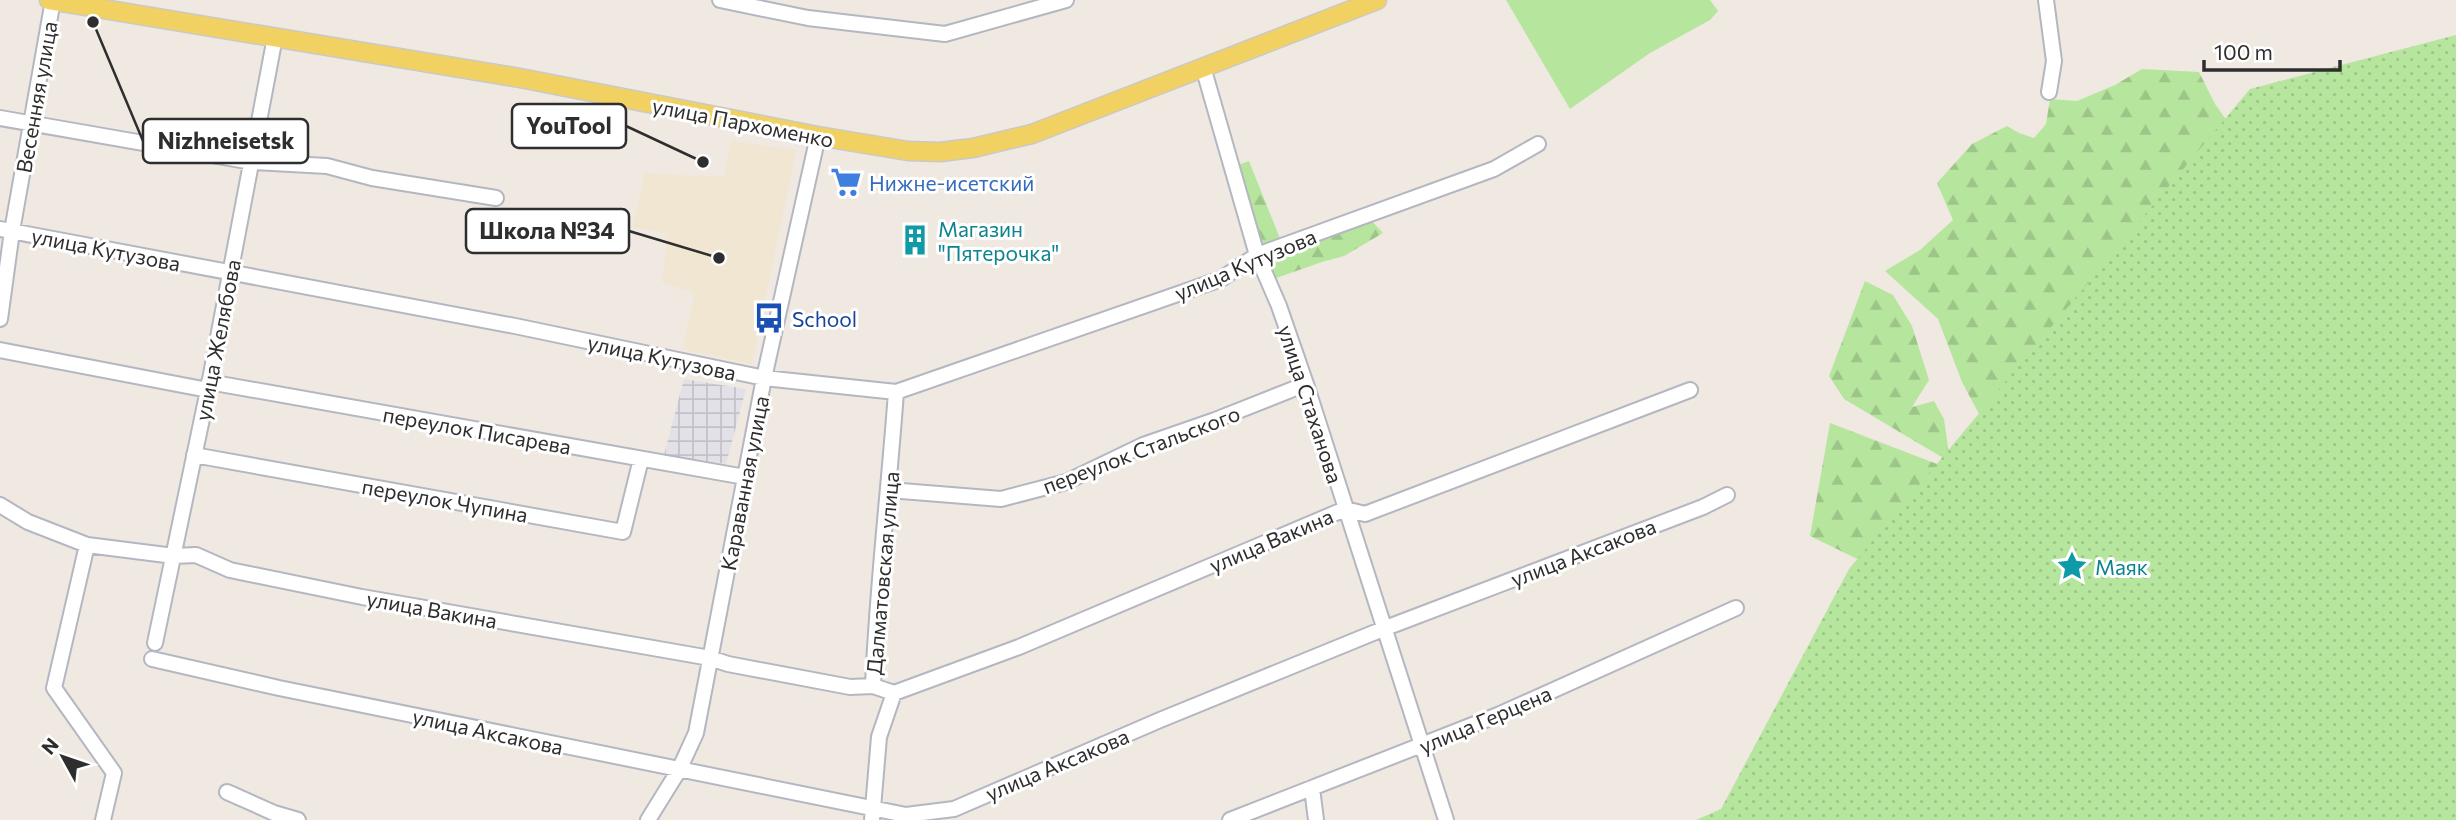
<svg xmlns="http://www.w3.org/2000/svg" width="2456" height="820" viewBox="0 0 2456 820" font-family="Commissioner,sans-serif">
  <defs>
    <pattern id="industrial-grid" width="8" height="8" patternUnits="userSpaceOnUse" patternTransform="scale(1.75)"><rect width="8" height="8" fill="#e3e1e8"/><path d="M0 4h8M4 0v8" fill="none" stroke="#c3c1c7"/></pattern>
    <pattern id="forest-firs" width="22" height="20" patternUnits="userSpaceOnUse" patternTransform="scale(1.75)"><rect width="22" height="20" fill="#b6e59e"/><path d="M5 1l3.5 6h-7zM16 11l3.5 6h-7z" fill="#9dc588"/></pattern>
    <pattern id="park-dots" width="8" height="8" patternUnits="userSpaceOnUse" patternTransform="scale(1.75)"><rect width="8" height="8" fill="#b6e59e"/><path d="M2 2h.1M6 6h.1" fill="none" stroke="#9dc588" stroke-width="1.8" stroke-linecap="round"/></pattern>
  </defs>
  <rect width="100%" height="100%" fill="#efe9e1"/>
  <!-- industrial -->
  <path fill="url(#industrial-grid)" d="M684,379L746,389L726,464L664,455Z"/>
  <!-- education -->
  <path fill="#f0e6d1" d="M731,141L796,150L752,364L682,349L695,293L662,282L668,234L633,227L645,172L657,174L724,177Z"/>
  <!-- grass -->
  <path fill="#b6e59e" d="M1506,0H1710L1718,11L1710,20L1650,53L1570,109Z"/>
  <!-- forest -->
  <path fill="url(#forest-firs)" d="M2142,69L2199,72L2215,104L2235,132L1996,446L1962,382L1938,319L1885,271L1920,250L1953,220L1937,183L1972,144L2007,126L2019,133L2034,138L2046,124L2050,99L2077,101L2115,85Z
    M1249,161L1281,241L1369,218L1383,233L1344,256L1322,262L1276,278L1268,262L1238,165Z
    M1865,281L1893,295L1912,326L1929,380L1912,407L1934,401L1944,419L1950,462L1844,399L1829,376Z
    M1830,423L1950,469L1882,571L1810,536Z"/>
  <!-- park -->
  <path fill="url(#park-dots)" d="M2456,35V820H1696L1721,809L1849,569L2250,89Z"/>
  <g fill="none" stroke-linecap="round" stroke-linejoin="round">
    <!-- minor casing -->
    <g stroke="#b4b7c1" stroke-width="18">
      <path id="minor" d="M720,0L808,18L945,34L1066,0
        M2046,0L2054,61L2049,92
        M1203,67L1257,255L1279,306L1306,384L1446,820
        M0,118L252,162L327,166L372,178L496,198
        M0,229L515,326L764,378L896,392L1221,279L1257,255L1494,169L1538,144
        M0,319L12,231L53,0
        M0,350L208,390
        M209,382L745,477
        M194,455L623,532L641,459
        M889,490L1001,499L1066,482L1143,445L1215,420L1306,384
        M0,505L28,522L87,545L174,556L196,555L230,570L362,597L710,658L728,664L850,687L873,686
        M87,545L54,688L114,773L103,820
        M155,643L208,390L275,37
        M152,659L279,688L906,815L954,809L1160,720L1383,629L1703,507L1727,495
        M894,693L1019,647L1345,509L1365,514L1690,390
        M1312,788L1316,820
        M227,792L274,813L298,820
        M648,820L679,770L696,733L764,378L818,136
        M872,820L879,737L894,693L873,686C877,587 889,490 896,392
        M1230,820L1498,715L1736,608"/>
    </g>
    <!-- major casing -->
    <g stroke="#c9c9c9" stroke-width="21">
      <path id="major" d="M49,0L520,78L818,136L908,151L940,152L973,148L1032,134L1377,0"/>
    </g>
    <!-- minor -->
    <use href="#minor" stroke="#fff" stroke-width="14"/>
    <!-- major -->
    <use href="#major" stroke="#f2d163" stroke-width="18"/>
  </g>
  <!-- icons -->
  <defs>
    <g id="supermarket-bare" transform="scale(2.415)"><path d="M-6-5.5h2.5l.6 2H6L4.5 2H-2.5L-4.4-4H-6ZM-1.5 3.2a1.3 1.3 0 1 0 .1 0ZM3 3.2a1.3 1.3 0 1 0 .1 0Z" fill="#3f7fe0" stroke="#fff" stroke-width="2.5" paint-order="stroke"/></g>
    <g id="building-bare" transform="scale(2.415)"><path d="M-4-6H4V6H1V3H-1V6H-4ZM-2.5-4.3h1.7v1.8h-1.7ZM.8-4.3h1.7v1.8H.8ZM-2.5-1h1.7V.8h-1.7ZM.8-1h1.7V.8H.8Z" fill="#0f9aa8" stroke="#fff" stroke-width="2.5" paint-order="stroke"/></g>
    <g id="bus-bare" transform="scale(2.415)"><path d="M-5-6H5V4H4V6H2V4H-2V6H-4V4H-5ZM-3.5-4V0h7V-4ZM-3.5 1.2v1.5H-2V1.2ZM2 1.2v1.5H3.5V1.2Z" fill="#1a4fb4" stroke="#fff" stroke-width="2.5" paint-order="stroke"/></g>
    <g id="sight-bare" transform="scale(2.415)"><path d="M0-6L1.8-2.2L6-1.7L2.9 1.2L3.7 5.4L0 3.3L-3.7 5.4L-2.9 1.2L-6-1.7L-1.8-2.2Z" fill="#0f9aa8" stroke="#fff" stroke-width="2.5" paint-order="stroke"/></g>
  </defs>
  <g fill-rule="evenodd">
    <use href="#supermarket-bare" x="846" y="182"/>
    <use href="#building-bare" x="915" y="240"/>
    <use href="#bus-bare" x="769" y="318"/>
    <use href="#sight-bare" x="2072" y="566"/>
  </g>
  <g text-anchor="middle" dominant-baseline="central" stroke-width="6" stroke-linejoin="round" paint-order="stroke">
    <!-- street labels -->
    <g font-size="21" fill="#2e2e2e" stroke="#fff">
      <text transform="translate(36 97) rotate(-80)">Весенняя улица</text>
      <text transform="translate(743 122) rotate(11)">улица Пархоменко</text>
      <text transform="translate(106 249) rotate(11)">улица Кутузова</text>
      <text transform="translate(1245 264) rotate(-23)">улица Кутузова</text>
      <text transform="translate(217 340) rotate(-79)">улица Желябова</text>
      <text transform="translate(662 357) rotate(12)">улица Кутузова</text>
      <text transform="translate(1311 404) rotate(72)">улица Стаханова</text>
      <text transform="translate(477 430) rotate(10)">переулок Писарева</text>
      <text transform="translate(1141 449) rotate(-21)">переулок Стальского</text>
      <text transform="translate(744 483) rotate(-79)">Караванная улица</text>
      <text transform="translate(445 500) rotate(10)">переулок Чупина</text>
      <text transform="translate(1271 540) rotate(-23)">улица Вакина</text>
      <text transform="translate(1583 552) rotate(-21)">улица Аксакова</text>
      <text transform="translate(882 573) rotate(-85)">Далматовская улица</text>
      <text transform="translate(432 609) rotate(10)">улица Вакина</text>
      <text transform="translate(1485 719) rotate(-23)">улица Герцена</text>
      <text transform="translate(488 731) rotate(12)">улица Аксакова</text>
      <text transform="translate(1057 764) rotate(-23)">улица Аксакова</text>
    </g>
    <!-- shop labels -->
    <g font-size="21" fill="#366cbe" stroke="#fff" text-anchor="start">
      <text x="869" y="182">Нижне-исетский</text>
    </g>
    <!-- culture labels -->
    <g font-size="21" fill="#0d838f" stroke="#fff" text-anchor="start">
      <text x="938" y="228">Магазин<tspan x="938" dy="24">"Пятерочка"</tspan></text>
      <text x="2095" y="566">Маяк</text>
    </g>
    <!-- transit labels -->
    <g font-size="21" fill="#164399" stroke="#fff" text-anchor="start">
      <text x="792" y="318">School</text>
    </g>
  </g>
  <!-- callouts -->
  <path fill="none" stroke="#2e2e2e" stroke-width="2.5" d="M703 162L626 126M93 22L143 141M719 258L629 231"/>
  <g fill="#2e2e2e" stroke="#fff" stroke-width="2.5">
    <circle cx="703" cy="162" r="7"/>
    <circle cx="93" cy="22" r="7"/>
    <circle cx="719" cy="258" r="7"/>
  </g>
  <g fill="#fff" stroke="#2e2e2e" stroke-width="2.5">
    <rect x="512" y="104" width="114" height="44" rx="7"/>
    <rect x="143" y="119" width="165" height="44" rx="7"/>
    <rect x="466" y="209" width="163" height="44" rx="7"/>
  </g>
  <g font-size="23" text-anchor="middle" font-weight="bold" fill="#2e2e2e">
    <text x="569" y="134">YouTool</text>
    <text x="226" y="149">Nizhneisetsk</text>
    <text x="547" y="239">Школа №34</text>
  </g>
  <!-- north arrow -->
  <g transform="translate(63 757) rotate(310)" stroke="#ffffff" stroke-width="5" paint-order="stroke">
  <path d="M0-5L12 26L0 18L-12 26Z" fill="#2e2e2e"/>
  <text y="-10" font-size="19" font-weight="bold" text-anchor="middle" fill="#2e2e2e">N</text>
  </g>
  <!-- scale -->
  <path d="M2204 60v10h136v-10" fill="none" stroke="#2e2e2e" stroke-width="3.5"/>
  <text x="2214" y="60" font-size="21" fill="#2e2e2e" stroke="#ffffff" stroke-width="5" paint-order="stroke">100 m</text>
</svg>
